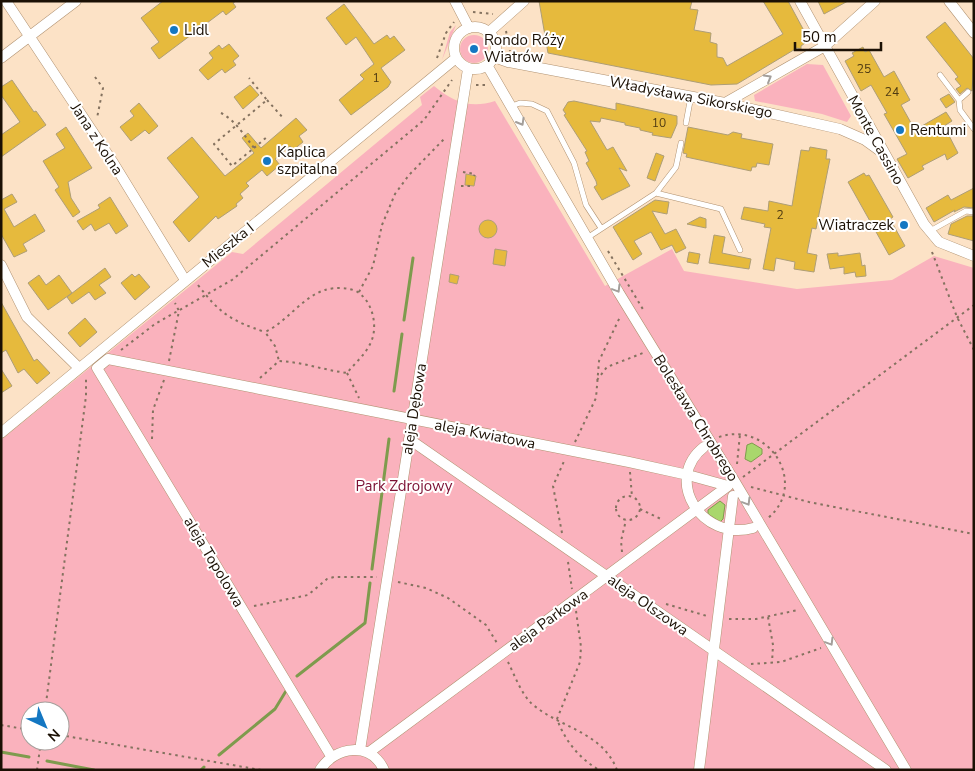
<svg xmlns="http://www.w3.org/2000/svg" width="975" height="771" viewBox="0 0 975 771" font-family="'Nunito Sans',sans-serif">
  <rect width="100%" height="100%" fill="#fce2c6"/>
  <!-- green -->
  <path fill="#fab2bd" fill-rule="evenodd" d="M456,25L442,60L450,32Z
    M460 49a14 14 0 1 1 28 0a14 14 0 1 1-28 0Z
    M807,64L823,65L851,116L847,122L822,114L755,101L754,95Z
    M434,86C453,102 471,109 495,101L605,286L672,249L684,271L797,289L892,280L934,256L974,268V770H1V440L232,252L243,254L422,105L420,97ZM30,711H60V741H30Z"/>
  <!-- water -->
  <path fill="#a9d76c" stroke="#7e9b4d" d="M752,443L762,449V454L751,462L745,459L747,445Z
    M720,501L725,505L723,519L720,522L708,514V510Z"/>
  <g fill="none" stroke-linecap="round" stroke-linejoin="round">
    <!-- stream -->
    <path stroke="#7e9b4d" stroke-width="3" d="M404,320L413,258
      M394,391L402,334
      M372,569L389,439
      M297,676L365,623L370,583
      M1,752L29,757
      M219,755L275,709L286,691
      M47,761L94,770
      M201,770L204,767"/>
  </g>
  <!-- building -->
  <path fill="#e6ba3d" stroke="#ae9e76" d="M163,1H236L233,3L236,7L226,15L223,11L159,59L151,48L159,42L141,18Z
    M539,1H692L690,9L698,10L694,30L711,33L710,42L717,44V57L723,58L727,66L783,34L763,1H788L809,40L801,46V49L797,48L737,84L711,85L548,53Z
    M818,1H848L824,14Z
    M344,4L374,44L387,35L390,39L394,36L405,50L381,68L391,82L388,87L351,115L339,100L364,79L360,75L374,64L356,37L346,45L326,18Z
    M945,22L974,59L972,91L967,88L960,94L956,89L961,86L955,79L958,77L926,37Z
    M229,44L239,56L233,61L236,65L225,73L222,69L208,80L199,70L213,58L209,53L219,45L222,49Z
    M863,47L865,52L869,50L884,77L894,71L910,100L901,105L915,130L946,112L952,121L944,126L958,153L947,160L945,154L922,166L924,169L908,178L897,159L907,154L884,114L887,113L871,85L861,91L845,61L854,56L852,53Z
    M12,80L34,112L36,111L46,125L1,157V135L20,122L1,95V87Z
    M250,85L259,95L243,109L234,97Z
    M949,94L955,102L946,108L940,99Z
    M574,101L616,110V103L677,116V124L671,138L652,135L653,133L640,130V128L625,125V123L601,118L600,122L590,121L607,150L613,147L627,171L619,168L630,186L602,200L594,187L597,185L596,181L586,163L589,161L585,152L587,151L564,115L566,114L563,110L568,102Z
    M139,103L158,126L149,134L145,130L131,141L120,127L134,116L130,111Z
    M296,118L307,130L299,136L303,142L293,150L290,146L275,159L280,165L267,176L262,170L246,183L249,186L240,194L243,198L236,204L237,206L218,219L216,216L189,242L173,222L199,197L167,158L192,137L225,176L254,153L242,138L248,133L261,148Z
    M66,127L92,168L68,182L71,198L80,212L73,217L55,190L59,187L43,161L65,148L56,134Z
    M688,127L728,135L733,132L742,134L741,138L773,144L769,165L757,163L756,167H752L751,171L686,157L687,154L683,153Z
    M810,147L827,150L826,159H830L816,229L812,228L807,253L817,255L814,272L794,269L795,262L776,258L774,271L763,269L771,228L764,227L765,224L741,219L744,207L768,211L769,201L792,206L801,150L809,151Z
    M656,153L664,156L655,181L647,178Z
    M864,173L866,176L869,175L893,217L890,219L905,246L889,255L848,182Z
    M466,174L476,176L474,186L465,185Z
    M974,188V208L964,207L954,212L955,210L934,222L926,208L948,195L951,200Z
    M12,194L17,202L4,209L14,227L35,214L45,231L23,244L27,251L14,257L1,234V200Z
    M110,197L128,226L116,234L109,223L95,231L91,224L83,230L77,221L100,208L98,205Z
    M655,200L669,202L667,214L652,211L665,234L676,229L686,248L676,253L672,245L661,250L651,232L634,241L642,254L633,260L613,227Z
    M967,216H974V241L948,234L951,224Z
    M700,217L706,219V228L687,224Z
    M479 229a9 9 0 1 1 18 0a9 9 0 1 1-18 0Z
    M714,235L725,237L722,253L751,259L749,269L709,263Z
    M495,249L507,251L505,266L493,264Z
    M689,252L700,254L698,264L687,262Z
    M838,253V256L860,253L862,266L865,265L866,276L856,277L855,272L844,274V267L830,269L827,254Z
    M105,268L111,277L99,285L106,293L95,300L89,292L72,304L67,297Z
    M132,274L135,277L139,274L150,287L135,300L121,283Z
    M450,274L459,276L457,284L449,282Z
    M39,275L46,285L59,275L72,293L48,310L28,283Z
    M1,302L34,361L37,359L50,373L37,384L24,369L18,373L6,350L1,353Z
    M85,318L97,332L80,347L68,333Z
    M1,369L12,386L1,393Z"/>
  <g fill="none" stroke-linecap="round" stroke-linejoin="round">
    <!-- lane casing -->
    <g stroke="#b19271" stroke-width="6">
      <path id="lane" d="M940,75L959,100
        M968,92L959,100L960,110L974,129
        M512,106L520,103L532,104L547,111L574,163L586,205L601,228
        M686,123L691,96
        M656,193L676,167L681,143
        M930,231L966,211L974,212
        M587,238L656,193L721,209L740,250"/>
    </g>
    <!-- street casing -->
    <g stroke="#b19271" stroke-width="11">
      <path id="street" d="M6,1L114,164L185,280
        M455,1L469,28
        M800,1L924,224L939,242L974,256
        M949,1L974,33
        M454 48a21 21 0 1 1 42 0a21 21 0 1 1-42 0Z
        M488,33L524,1
        M494,57L508,62L725,103L840,129L865,140L883,153
        M1,58L76,1
        M487,65L619,293L735,482L906,770
        M725,103L825,46L875,1
        M1,265L27,317L79,368
        M1,433L456,58
        M409,439L886,770
        M704,447C663,479 701,542 753,528
        M360,750L468,69
        M368,753L728,486
        M331,756L97,368L108,359L629,462L688,475L728,486
        M320,770C335,746 371,741 384,770
        M699,770L733,496"/>
    </g>
    <!-- path -->
    <path stroke="#84725f" stroke-width="2" stroke-dasharray="2.5 4" stroke-linecap="butt" d="M473,12L493,14
      M506,31L510,51
      M437,58L446,33L454,22
      M95,77L103,88L97,118
      M476,85H486
      M267,100L284,119
      M221,113C235,120 245,136 254,148L232,166L214,144L267,100L249,78
      M254,148L268,136
      M463,172L475,174L474,176
      M461,186H472
      M608,251L644,311
      M932,252L957,317L974,350
      M198,285C220,314 232,321 265,332
      M359,292L373,266L382,225L395,194L409,175L446,137
      M121,350L155,324L232,280L424,120L452,80
      M169,361L179,311L175,303
      M347,373L359,398
      M260,378L279,361C302,362 324,370 347,373C355,363 366,354 371,342C378,327 373,303 359,293C351,287 334,287 325,290C302,297 287,322 265,332L275,346L279,361
      M597,380L607,367L643,353
      M719,437C769,420 809,484 768,518
      M152,439L153,410L164,380
      M575,442L596,398L599,361L620,317
      M737,464L740,434
      M630,472L632,497
      M743,477L974,305
      M751,487L809,502L974,534
      M616 508a12 12 0 1 1 24 0a12 12 0 1 1-24 0Z
      M640,509L663,520
      M562,533L553,486L565,459
      M622,552L621,541L626,520
      M568,562L572,589
      M398,582L426,588L448,598L486,625L497,643
      M666,604L707,616
      M254,606L308,595L327,579L334,577H377
      M576,611L581,647L580,662L557,719C565,741 579,758 599,770
      M768,617L773,645L772,663
      M729,619H756L798,610
      M508,662C514,674 521,693 531,703C559,728 602,731 617,770
      M751,664L781,662L821,648
      M45,711L86,396V376
      M1,725L30,730
      M60,735L261,770
      M37,770L41,741"/>
    <!-- lane -->
    <use href="#lane" stroke="#fff" stroke-width="5"/>
    <!-- street -->
    <use href="#street" stroke="#fff" stroke-width="10"/>
  </g>
  <!-- one-way arrows -->
  <defs><path id="oneway-chevron" d="M-2-3.5L2.5 0L-2 3.5" fill="none" stroke-width="1.6" stroke-linecap="round" stroke-linejoin="round" transform="scale(1.25)"/></defs>
  <g stroke="#a49f9b">
    <use href="#oneway-chevron" transform="translate(768 78) rotate(-30)"/>
    <use href="#oneway-chevron" transform="translate(521 122) rotate(60)"/>
    <use href="#oneway-chevron" transform="translate(617 289) rotate(59)"/>
    <use href="#oneway-chevron" transform="translate(747 502) rotate(59)"/>
    <use href="#oneway-chevron" transform="translate(830 642) rotate(59)"/>
  </g>
  <!-- markers -->
  <g fill="#1477c2" stroke="#fff" stroke-width="2">
    <circle cx="174" cy="30" r="5"/>
    <circle cx="474" cy="49" r="5"/>
    <circle cx="900" cy="130" r="5"/>
    <circle cx="267" cy="161" r="5"/>
    <circle cx="904" cy="225" r="5"/>
  </g>
  <g text-anchor="middle" dominant-baseline="central" stroke-width="4" stroke-linejoin="round" paint-order="stroke">
    <!-- number labels -->
    <g font-size="12" fill="#4e3a12">
      <text x="864" y="69">25</text>
      <text x="376" y="78">1</text>
      <text x="892" y="92">24</text>
      <text x="659" y="123">10</text>
      <text x="780" y="215">2</text>
    </g>
    <!-- poi labels -->
    <g font-size="15" fill="#1b1004" stroke="#fff" text-anchor="start">
      <text x="184" y="30">Lidl</text>
      <text x="484" y="40">Rondo Róży<tspan x="484" dy="17">Wiatrów</tspan></text>
      <text x="910" y="130">Rentumi</text>
      <text x="277" y="152">Kaplica<tspan x="277" dy="17">szpitalna</tspan></text>
      <text x="894" y="225" text-anchor="end">Wiatraczek</text>
    </g>
    <!-- street labels -->
    <g font-size="15" fill="#1b1004" stroke="#fff">
      <text transform="translate(691 97) rotate(11)">Władysława Sikorskiego</text>
      <text transform="translate(97 139) rotate(57)">Jana z Kolna</text>
      <text transform="translate(876 140) rotate(61)">Monte Cassino</text>
      <text transform="translate(228 245) rotate(-39)">Mieszka I</text>
      <text transform="translate(414 409) rotate(-81)">aleja Dębowa</text>
      <text transform="translate(696 418) rotate(58)">Bolesława Chrobrego</text>
      <text transform="translate(485 434) rotate(11)">aleja Kwiatowa</text>
      <text transform="translate(214 562) rotate(59)">aleja Topolowa</text>
      <text transform="translate(648 605) rotate(35)">aleja Olszowa</text>
      <text transform="translate(548 620) rotate(-36)">aleja Parkowa</text>
    </g>
    <!-- park labels -->
    <g font-size="15" fill="#7c1134" stroke="#fff">
      <text x="404" y="486">Park Zdrojowy</text>
    </g>
  </g>
  <!-- border -->
  <rect width="975" height="771" fill="none" stroke="#1b1004" stroke-width="5"/>
  <!-- north arrow -->
  <g transform="translate(45 726) rotate(136)"><circle r="24" fill="#ffffff" stroke="#a49f9b"/>
  <path d="M0-4L9 19L0 12L-9 19Z" fill="#1477c2"/>
  <text y="-8" font-size="14" font-weight="bold" text-anchor="middle" fill="#1b1004">N</text>
  </g>
  <!-- scale -->
  <path d="M795 42v8h86v-8" fill="none" stroke="#1b1004" stroke-width="2.5"/>
  <text x="802" y="42" font-size="15" fill="#1b1004" stroke="#ffffff" stroke-width="4" paint-order="stroke">50 m</text>
</svg>
